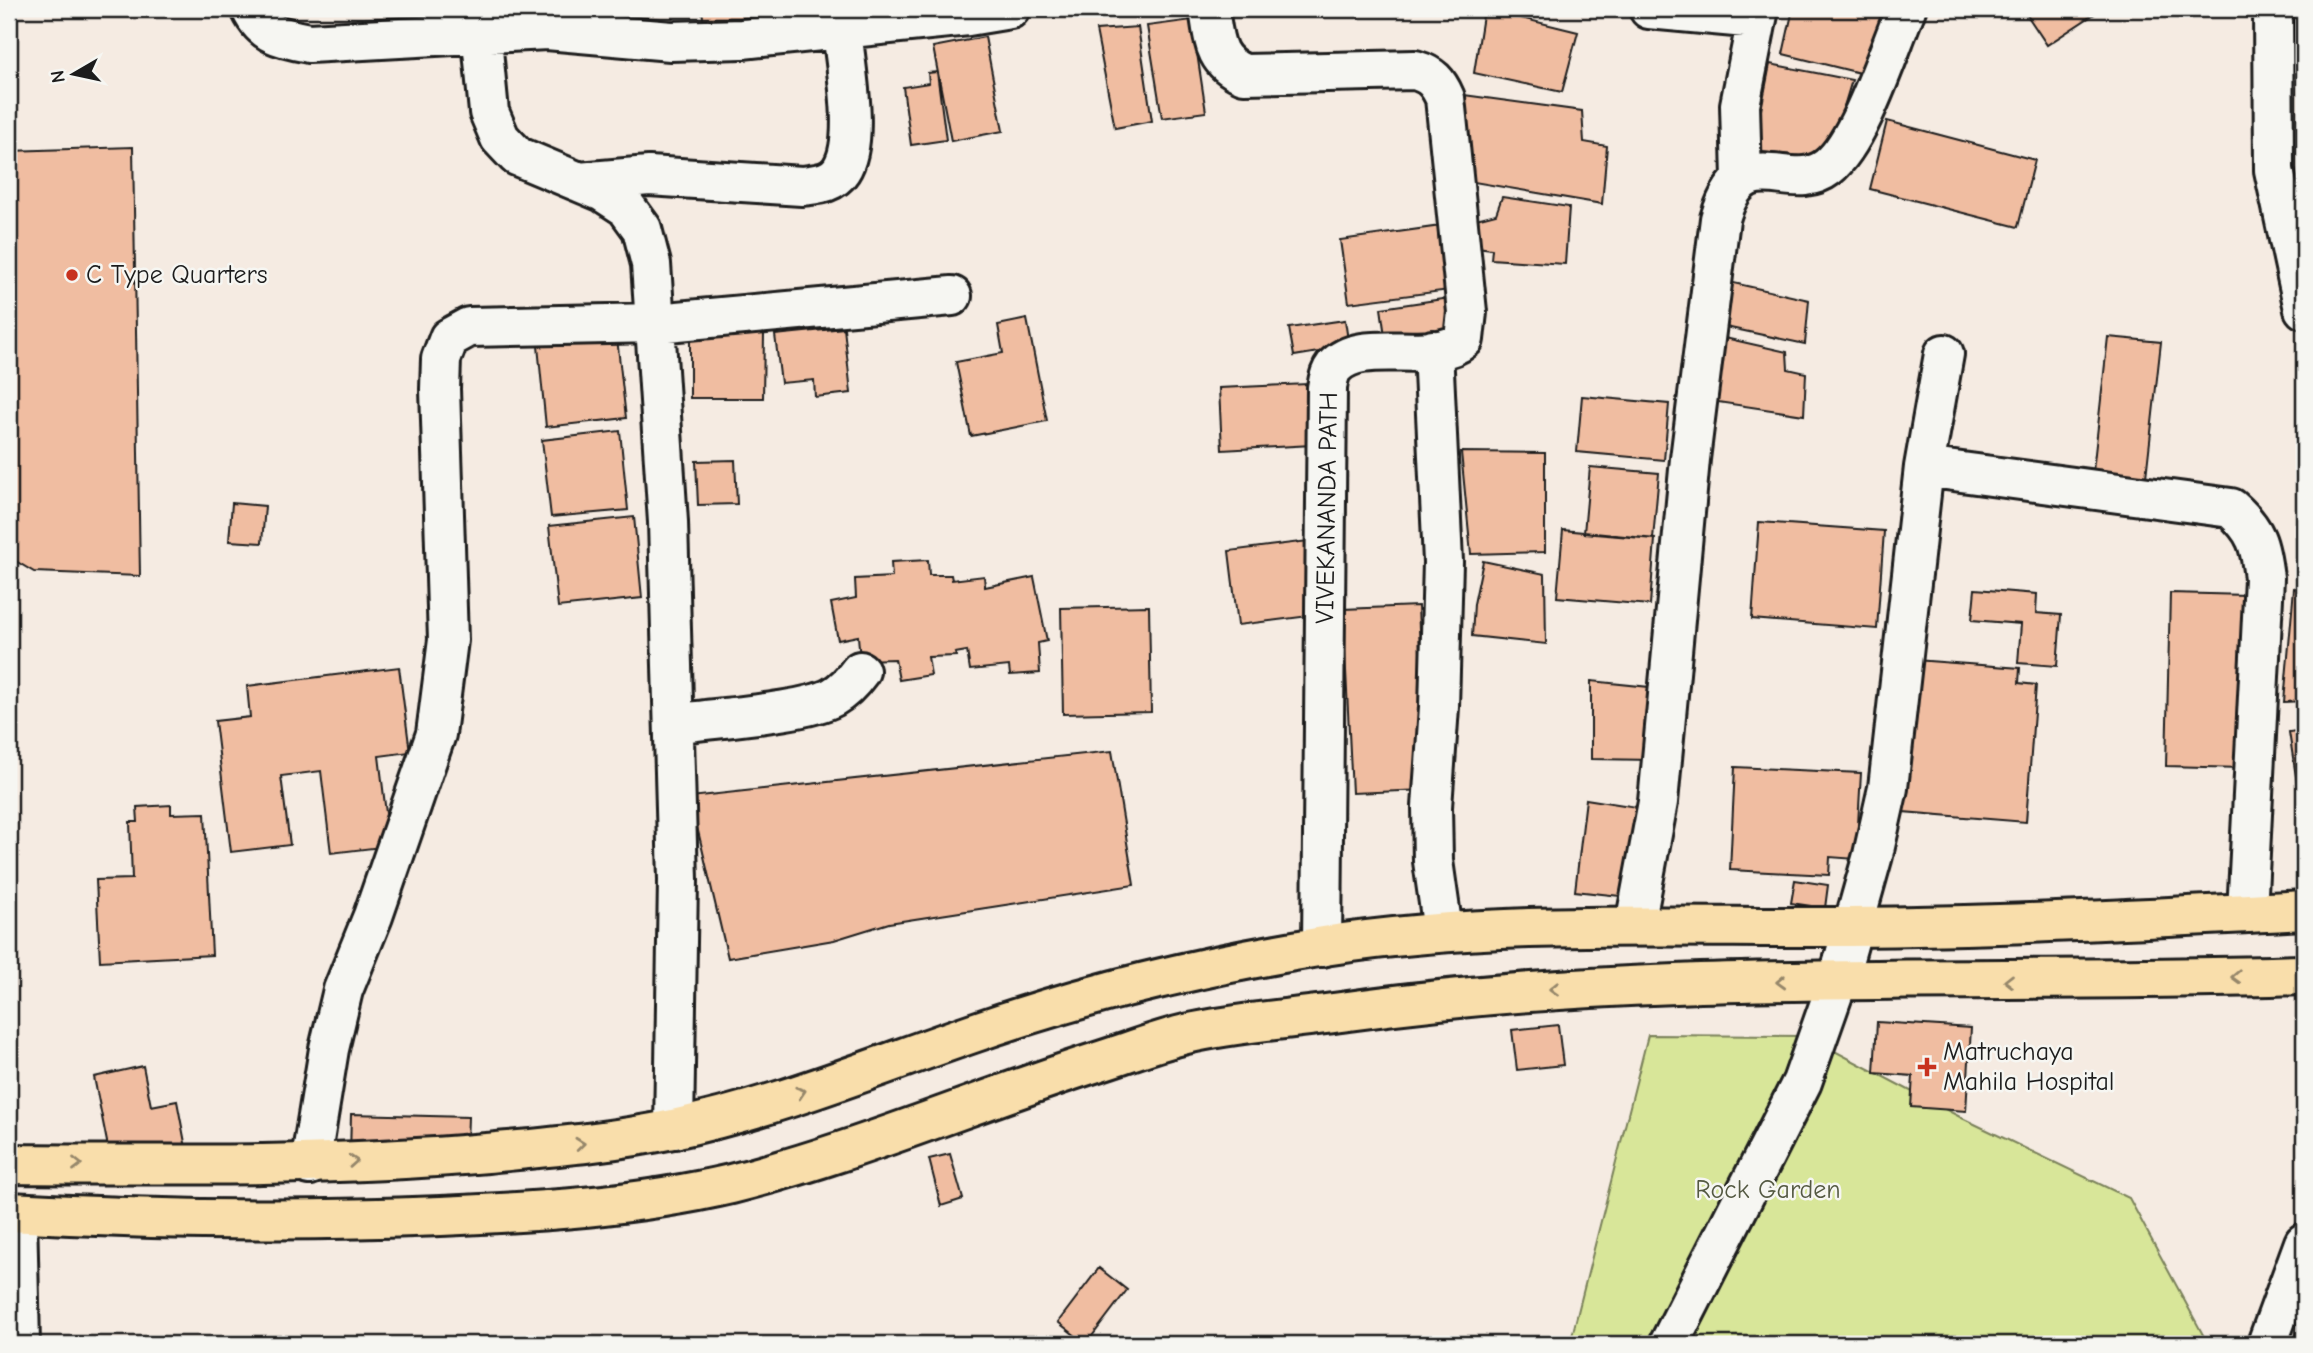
<svg xmlns="http://www.w3.org/2000/svg" width="2313" height="1353" viewBox="0 0 2313 1353" font-family="'Comic Neue',sans-serif">
  <rect width="100%" height="100%" fill="#f5ebe2"/>
  <filter id="ink" filterUnits="userSpaceOnUse"><feTurbulence type="fractalNoise" baseFrequency=".0143" numOctaves="2"/><feDisplacementMap in="SourceGraphic" scale="14" xChannelSelector="R" yChannelSelector="G"/><feConvolveMatrix kernelMatrix="1 2 1 2 8 2 1 2 1" color-interpolation-filters="sRGB"/></filter>
  <g filter="url(#ink)">
    <!-- green -->
    <path fill="#d8e699" stroke="#7a815a" stroke-width="2" d="M1648,1035L1806,1036L1962,1118L2129,1198L2208,1344H1570Z"/>
    <!-- building -->
    <path fill="#f0bda1" stroke="#1c1c1c" stroke-width="2" d="M702,9H757L759,20L704,27Z
      M765,9H815L816,18L767,23Z
      M1484,9L1578,32L1562,92L1474,73Z
      M1793,9H1859L1882,15L1872,76L1783,54Z
      M2023,9H2102L2047,45Z
      M1192,20L1206,112L1162,118L1147,26Z
      M1138,27L1152,121L1115,128L1096,30Z
      M985,37L1003,131L951,141L933,47Z
      M1770,64L1852,80L1828,159L1753,151Z
      M937,72L946,140L911,145L903,87L929,83L928,73Z
      M1464,95L1582,111L1584,142L1607,146L1602,204L1468,181Z
      M1887,121L2035,160L2018,227L1870,189Z
      M133,147L140,576L34,572L14,560L9,399V151Z
      M1502,197L1569,207L1565,264L1491,259L1492,249L1477,247L1476,219L1496,214Z
      M1441,226L1450,290L1349,303L1340,240Z
      M1729,282L1809,300L1805,344L1721,326Z
      M1450,298L1456,340L1387,350L1381,308Z
      M1027,319L1047,421L971,436L956,362L1003,353L998,325Z
      M1345,320L1349,347L1294,356L1289,328Z
      M844,328L851,393L815,397L814,380L781,383L775,335Z
      M690,334H764L763,398H690Z
      M1716,336L1787,352L1788,369L1806,373L1804,415L1711,401Z
      M2108,337L2161,342L2146,477L2093,471Z
      M617,338L626,418L546,427L538,346Z
      M1308,384L1312,445L1222,450L1219,388Z
      M1582,396L1669,404L1664,460L1577,452Z
      M620,431L628,510L551,517L542,440Z
      M1461,452L1545,453V552L1471,554Z
      M735,460L737,504L698,505L696,461Z
      M1590,467L1659,473L1653,539L1584,533Z
      M232,503L265,506L262,543L229,541Z
      M634,517L642,598L558,607L549,526Z
      M1759,522L1884,531L1877,629L1752,619Z
      M1563,530L1655,539L1650,605L1557,597Z
      M1308,541L1317,615L1238,625L1229,551Z
      M928,560L929,575H951L952,580L984,576L985,587L1034,577L1047,641L1038,643L1040,673L1010,675L1009,666L970,670L967,651L955,653L956,656L928,657L931,675L899,680L895,659L860,660L858,636L838,640L831,603L856,598L855,579L892,577L891,562Z
      M1483,561L1545,574L1546,644L1472,636L1474,604Z
      M2294,588L2304,592V701L2284,702Z
      M1975,589L2037,594L2036,613L2061,615L2057,666L2018,663L2021,624L1972,620Z
      M2170,593L2247,595L2243,768L2166,766Z
      M1149,606L1151,712L1063,714L1061,608Z
      M1418,606L1426,790L1352,793L1343,609Z
      M1915,660L2020,668L2019,683L2036,685L2026,822L1903,812Z
      M399,667L410,752L379,756L390,846L331,853L321,771L281,776L290,845L231,852L215,721L250,717L247,686Z
      M1591,681L1659,688L1654,760L1591,759Z
      M2304,730V827L2289,732Z
      M1112,751L1134,885L889,923L834,940L728,958L690,797Z
      M1735,767L1861,773L1856,859L1830,857L1829,875L1730,870Z
      M1586,799L1643,808L1629,897L1575,891Z
      M171,805V814L205,813L212,955L100,961L96,880L132,879L130,822H138L137,807Z
      M1795,880L1828,885L1825,908L1791,903Z
      M1877,1022L1971,1028L1966,1111L1911,1107L1913,1076L1874,1073Z
      M1558,1025L1563,1065L1517,1070L1512,1030Z
      M143,1066L151,1106L177,1101L186,1148L111,1162L94,1077Z
      M351,1114L468,1117L467,1143L350,1157Z
      M950,1154L963,1199L941,1206L929,1159Z
      M1099,1268L1127,1290L1086,1344L1058,1322Z"/>
    <g fill="none" stroke-linecap="round" stroke-linejoin="round">
      <!-- minor casing -->
      <g stroke="#1c1c1c" stroke-width="44">
        <path id="minor" d="M251,9C263,35 282,38 309,43L547,30L671,41L742,39L968,16L1010,9
          M479,9L489,112L500,138L517,156L603,192L626,207L642,229L651,264L668,522L678,880L674,1129
          M1209,9C1214,39 1213,61 1244,74L1415,70C1432,75 1438,82 1445,98L1467,312L1464,339C1432,367 1362,335 1334,367C1330,372 1328,381 1327,388L1322,947
          M1649,9L1757,19
          M2273,9L2274,170L2304,309
          M1742,179L1740,105L1759,9
          M579,182L649,176L802,186C817,184 832,184 841,170C861,140 845,65 842,29
          M1433,350L1443,562L1439,707L1432,807L1433,861L1443,931
          M1924,467L2231,508C2257,531 2260,545 2264,578L2247,913
          M674,724C711,718 804,713 833,697C845,690 852,682 860,671
          M1635,925L1658,802L1690,459L1720,219C1744,137 1789,197 1828,167C1860,142 1889,49 1906,9
          M310,1165L329,1049L343,990L373,916L436,734L448,640L440,389L441,359L449,338L469,327L656,323L952,296
          M17,1213L20,1344
          M1669,1344L1802,1082L1838,980L1873,855L1888,788L1924,467L1944,354
          M2267,1344L2304,1243"/>
      </g>
      <!-- major casing -->
      <g stroke="#1c1c1c" stroke-width="44">
        <path id="major" d="M9,1164C169,1165 328,1167 487,1153C550,1147 612,1142 673,1129C775,1108 874,1067 973,1033C1087,993 1205,965 1324,946C1499,919 1673,928 1849,927C2001,926 2153,918 2304,910
          M9,1212C153,1220 297,1222 441,1216C537,1212 637,1206 731,1184C855,1153 975,1101 1097,1062C1126,1053 1156,1041 1186,1034C1238,1022 1294,1019 1348,1011C1664,967 1985,985 2304,975"/>
      </g>
      <!-- minor -->
      <use href="#minor" stroke="#f6f6f2" stroke-width="38"/>
      <!-- major -->
      <use href="#major" stroke="#f9deab" stroke-width="38"/>
    </g>
    <!-- one-way arrows -->
    <defs><path id="oneway-chevron" d="M-2-3.5L2.5 0L-2 3.5" fill="none" stroke-width="1.6" stroke-linecap="round" stroke-linejoin="round" transform="scale(1.75)"/></defs>
    <g stroke="#96876b">
      <use href="#oneway-chevron" transform="translate(2236 977) rotate(178)"/>
      <use href="#oneway-chevron" transform="translate(2009 981) rotate(180)"/>
      <use href="#oneway-chevron" transform="translate(1781 982) rotate(178)"/>
      <use href="#oneway-chevron" transform="translate(1554 989) rotate(178)"/>
      <use href="#oneway-chevron" transform="translate(801 1092) rotate(-18)"/>
      <use href="#oneway-chevron" transform="translate(580 1144) rotate(-6)"/>
      <use href="#oneway-chevron" transform="translate(353 1161) rotate(-4)"/>
      <use href="#oneway-chevron" transform="translate(77 1164)"/>
    </g>
  </g>
  <!-- markers -->
  <g fill="#c8321e" stroke="#f6f6f2" stroke-width="2.5">
    <circle cx="72" cy="275" r="7"/>
    <path d="M1923.5 1056.5h7v7h7v7h-7v7h-7v-7h-7v-7h7z"/>
  </g>
  <g text-anchor="middle" dominant-baseline="central" stroke-width="5" stroke-linejoin="round" paint-order="stroke">
    <!-- poi labels -->
    <g font-size="26" fill="#1c1c1c" stroke="#f6f6f2" text-anchor="start">
      <text x="86" y="275">C Type Quarters</text>
      <text x="1943" y="1052">Matruchaya<tspan x="1943" dy="30">Mahila Hospital</tspan></text>
    </g>
    <!-- street labels -->
    <g font-size="26" fill="#1c1c1c" stroke="#f6f6f2">
      <text transform="translate(1327 508) rotate(-89)">VIVEKANANDA PATH</text>
    </g>
    <!-- park labels -->
    <g font-size="26" fill="#545942" stroke="#f6f6f2">
      <text x="1768" y="1190">Rock Garden</text>
    </g>
  </g>
  <!-- margin -->
  <rect width="2313" height="1353" fill="none" stroke="#f6f6f2" stroke-width="35"/>
  <rect x="18" y="18" width="2278" height="1318" fill="none" stroke="#1c1c1c" stroke-width="2.5" filter="url(#ink)"/>
  <!-- north arrow -->
  <g transform="translate(74 74) rotate(261)" stroke="#f6f6f2" stroke-width="5" paint-order="stroke">
  <path d="M0-5L12 26L0 18L-12 26Z" fill="#1c1c1c"/>
  <text y="-10" font-size="19" font-weight="bold" text-anchor="middle" fill="#1c1c1c">N</text>
  </g>
</svg>
